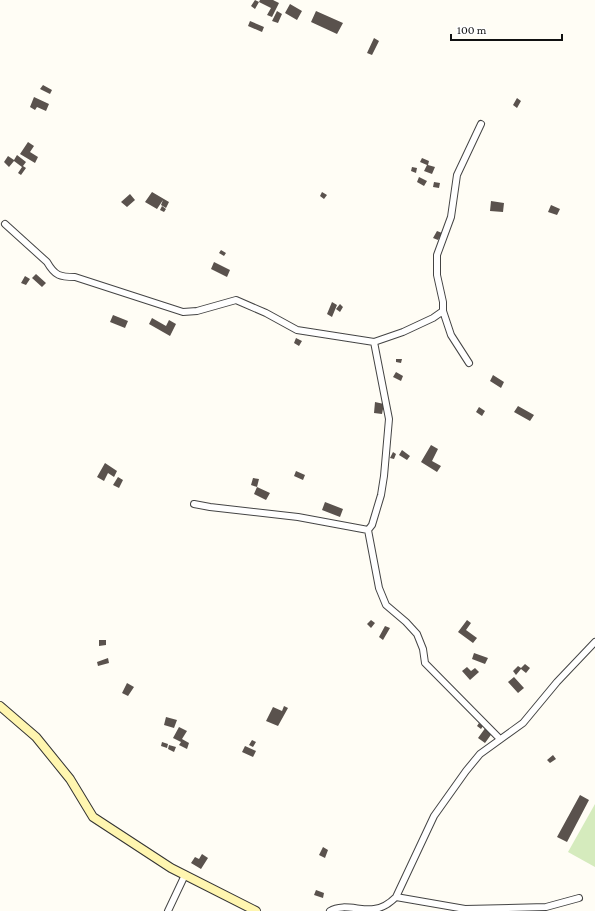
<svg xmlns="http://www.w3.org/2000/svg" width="595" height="911" viewBox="0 0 595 911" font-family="'Crimson Pro',serif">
  <rect width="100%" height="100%" fill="#fffdf5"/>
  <!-- green -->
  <path fill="#d5ebbd" d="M595,804V867L568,852Z"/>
  <!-- building -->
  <path fill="#5a524d" d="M255,0L259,2L260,0H273L279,3L272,17L267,15L271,8L259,2L255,9L251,6Z
    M290,4L302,11L297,20L285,13Z
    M277,11L282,14L278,23L272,21Z
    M316,11L343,23L337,34L311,22Z
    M250,21L264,27L262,32L248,26Z
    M374,38L379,41L372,55L367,53Z
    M43,85L52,90L50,94L40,89Z
    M34,97L49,104L46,111L37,107L35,110L30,107Z
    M517,98L521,101L517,108L513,105Z
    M28,142L34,146L30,152L38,157L35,163L20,154Z
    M17,155L26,162L23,166L26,168L21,175L18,173L22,167L14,161L9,167L4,162L8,156L14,160Z
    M422,158L429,161L428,165L435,167L432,174L424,171L427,165L420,162Z
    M412,167L417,168L416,173L411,171Z
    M419,177L427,181L424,186L417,182Z
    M434,182L440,183L439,188L433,187Z
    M152,192L169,202L166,208L161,205L163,200L157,209L145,202Z
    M322,192L327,195L324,199L320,196Z
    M130,194L135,200L127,207L121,202Z
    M491,201L504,203L503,212L490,211Z
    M551,205L560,209L557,215L548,212Z
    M162,206L166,209L164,212L160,210Z
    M437,231L442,233L438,240L433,238Z
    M221,250L226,253L224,256L219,253Z
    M214,262L230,270L227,277L211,269Z
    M36,274L46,283L42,287L32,278Z
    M25,276L30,279L26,285L21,283Z
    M332,302L337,305L332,317L327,314Z
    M340,304L343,307L340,312L336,309Z
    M113,315L128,321L125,328L110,322Z
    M152,318L166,326L169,320L176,324L170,336L149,324Z
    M296,338L302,341L299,346L294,343Z
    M396,359H402L401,363L396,362Z
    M396,372L403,376L401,381L393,377Z
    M493,375L504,382L501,388L490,381Z
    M375,402L384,404L382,414L374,413Z
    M518,406L534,415L530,421L514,412Z
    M479,407L485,411L482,416L476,412Z
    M431,445L438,449L432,461L441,466L437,472L421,462Z
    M402,450L410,456L407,460L399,455Z
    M393,452L396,454L394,459L390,458Z
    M105,463L117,471L114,477L108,473L104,481L97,477Z
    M296,471L305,475L303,480L294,476Z
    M118,477L123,480L119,488L113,485Z
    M253,478L259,479L257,487L251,485Z
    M257,487L270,493L266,500L254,494Z
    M325,502L343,509L340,517L322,510Z
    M371,620L375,623L371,628L367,624Z
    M467,620L471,623L466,630L477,638L473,643L458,632Z
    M385,626L390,628L383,640L379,637Z
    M99,640H106V645L99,646Z
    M474,653L488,658L485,664L472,659Z
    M108,658L109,663L98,666L97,662Z
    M525,664L530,668L526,673L521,669L516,675L513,671L518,666L521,668Z
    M467,667L471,671L475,668L479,672L470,680L462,671Z
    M514,677L524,688L518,693L508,682Z
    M127,683L134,687L128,696L122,693Z
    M284,706L288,708L278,726L266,721L273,707L282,711Z
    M166,717L177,720L174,728L164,725Z
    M479,723L483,726L481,729L477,726Z
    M179,727L187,731L182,739L189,743L187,749L179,745L181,742L173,738Z
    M486,727L493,732L485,743L478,738Z
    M252,740L256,742L253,747L249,745Z
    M162,742L168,744L167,748L161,746Z
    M169,745L176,747L174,752L168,749Z
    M245,746L256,751L253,757L242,752Z
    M553,755L556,759L550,763L547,760Z
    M580,795L589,800L567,842L557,837Z
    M323,847L328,850L325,858L319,855Z
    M202,854L208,858L201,869L191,863L195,857L199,859Z
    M316,890L324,893L323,898L314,895Z"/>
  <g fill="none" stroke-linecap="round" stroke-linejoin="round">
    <!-- street casing -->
    <g stroke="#444" stroke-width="8">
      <path id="street" d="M5,224L47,262C55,276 60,277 75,277L183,312L197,311L236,300L266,313L297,330L374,342L403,332L433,318L443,311
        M469,363L451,335L443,311V302L437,275V255L451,217L457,175L481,124
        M194,504L210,507L298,517L368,530
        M368,530L379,588L386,605L406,622L417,634L423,649L425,663L500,739
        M368,530L372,525L381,495L384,476L389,419L374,342
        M396,897L465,909L546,907L579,898
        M168,911L185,875
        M330,911C342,903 361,911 374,909C383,908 390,903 396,897L434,816L466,771L480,754L523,723L557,682L595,642"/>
    </g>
    <!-- secondary casing -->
    <g stroke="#333" stroke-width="10">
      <path id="secondary" d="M0,706L36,737L70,779L93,817L171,868L256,911"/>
    </g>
    <!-- street -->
    <use href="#street" stroke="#fff" stroke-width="6"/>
    <!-- secondary -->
    <use href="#secondary" stroke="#fff6b0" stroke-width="8"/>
  </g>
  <!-- scale -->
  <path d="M451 34v6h111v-6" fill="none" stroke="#111111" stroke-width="2"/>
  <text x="457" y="34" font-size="12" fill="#111111" stroke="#ffffff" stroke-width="3" paint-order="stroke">100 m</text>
</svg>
